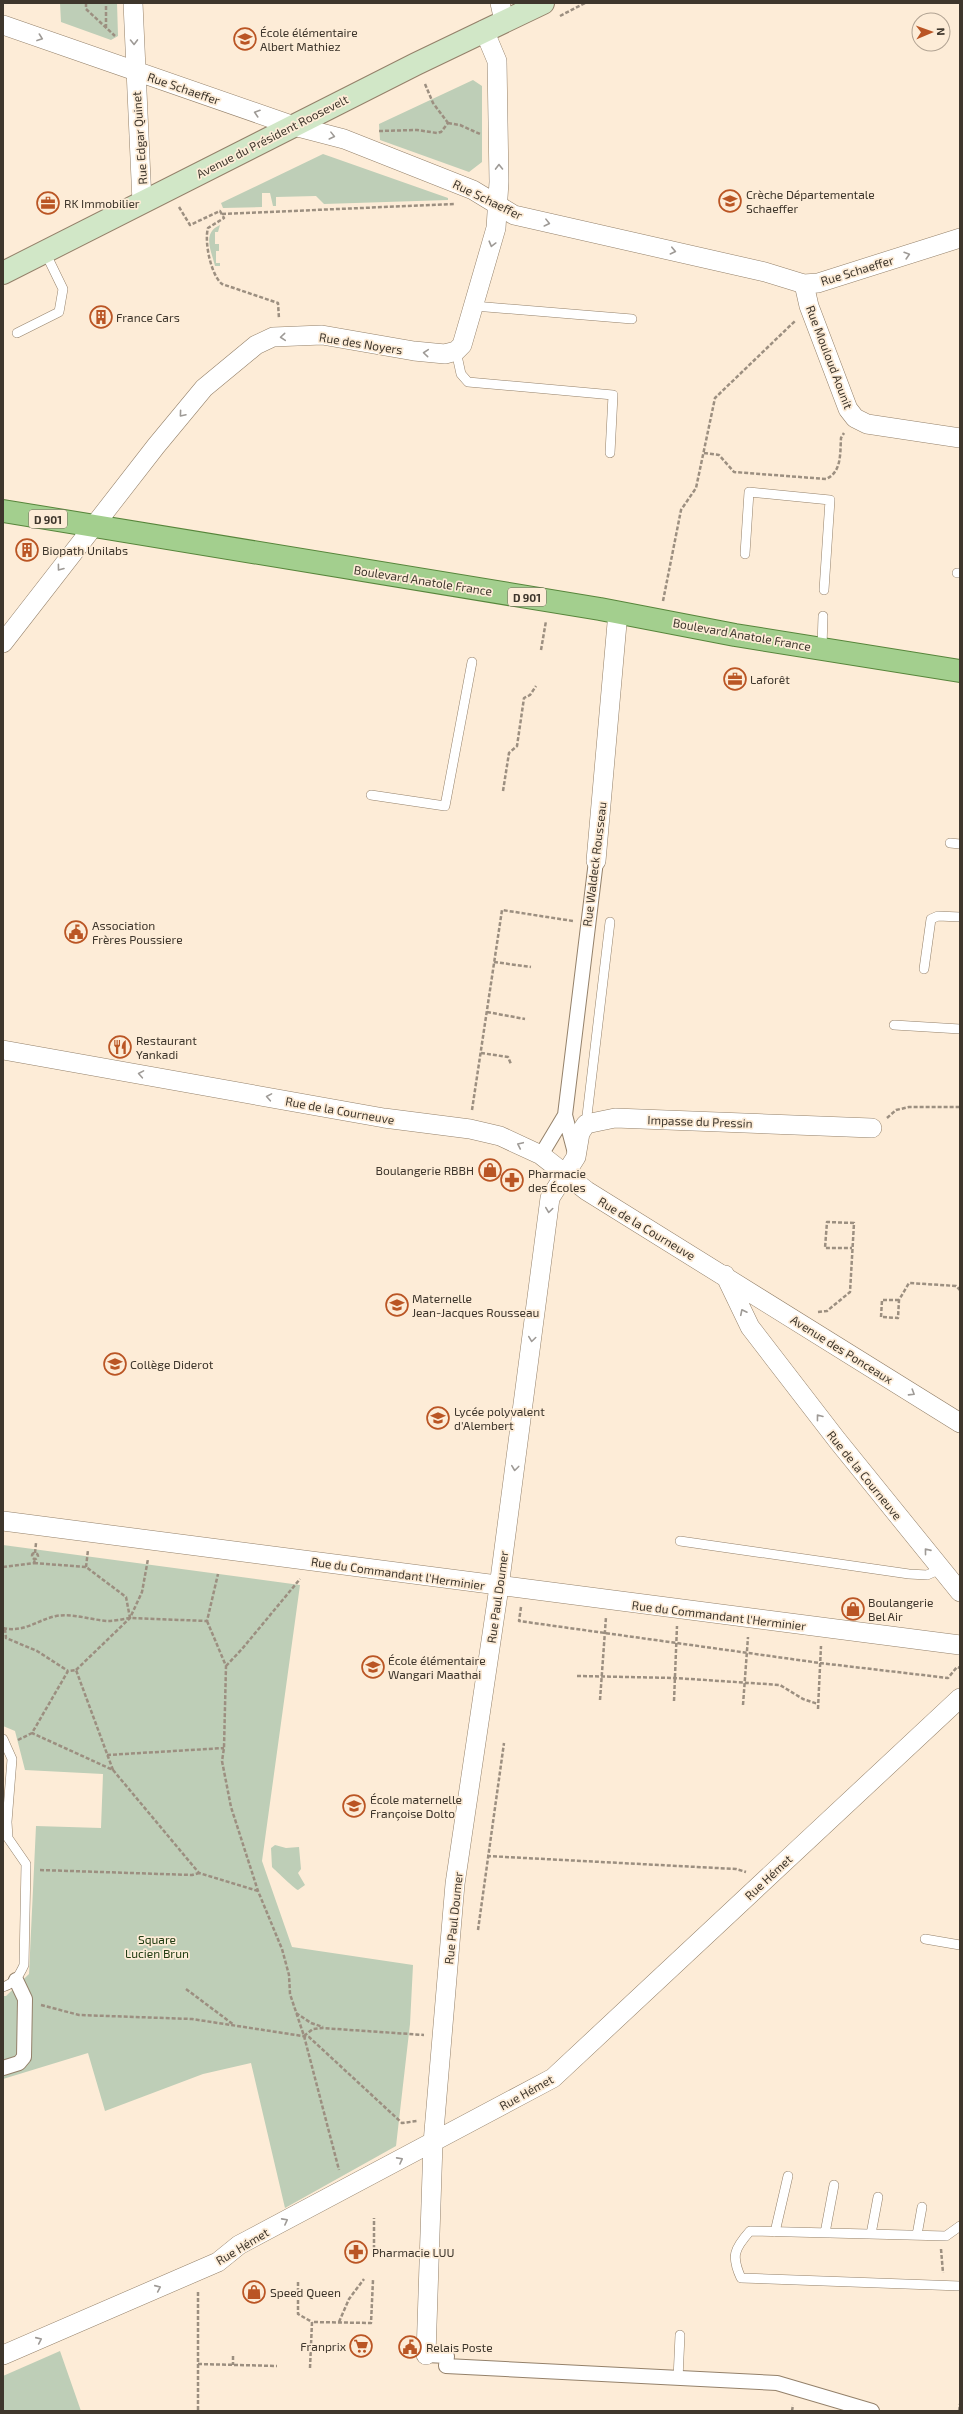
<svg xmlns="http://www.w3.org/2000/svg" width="963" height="2414" viewBox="0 0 963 2414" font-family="'Exo 2',sans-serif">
  <rect width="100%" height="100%" fill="#fdecd7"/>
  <!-- green -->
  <path fill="#beceb7" d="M60,3H117L118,36L111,40L61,22Z
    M473,80L482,86V162L469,172L380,140L379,124Z
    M323,154L448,198V200L324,204L316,196L276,197V206H273L270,193H262V207L223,208L221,203Z
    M220,225L218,232H215V244H219V251H216V263H220V266H215C211,250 202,233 220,225Z
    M3,1545L300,1585L262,1861L292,1947L413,1965L410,2024L396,2146L285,2208L251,2063L203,2074L105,2111L88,2053L3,2079V1996H6L29,1974L36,1826L101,1828L103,1774L25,1770L15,1731L3,1726Z
    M275,1845L286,1848L299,1847L301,1869L298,1873L305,1885L298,1890C296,1890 276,1871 272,1867L271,1848Z
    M60,2351L81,2411H3V2376Z"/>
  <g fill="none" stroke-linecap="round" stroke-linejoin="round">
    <!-- service casing -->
    <g stroke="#94816a" stroke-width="10">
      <path id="service" d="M474,306L632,319
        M17,333L59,312L63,289L45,252
        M456,351L461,374L468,382L613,395L610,453
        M745,554L749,492L830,500L824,590
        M957,573H960
        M822,647L823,616
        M371,795L445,806L472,662
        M950,843L960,844
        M924,969L931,919L938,916L960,917
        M894,1025L960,1029
        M586,1124L610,922
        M680,1541L909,1574L927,1575L941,1569
        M3,1739L12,1759L7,1822L8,1838L26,1864L24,1965C19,1976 15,1983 3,1987
        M925,1939L960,1945
        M960,2226L946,2236L750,2231C734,2249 731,2256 741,2278L960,2286
        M775,2232L788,2176
        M825,2233L834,2185
        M871,2234L878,2197
        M917,2235L922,2207
        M678,2379L680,2335"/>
    </g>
    <!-- pedestrian casing -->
    <g stroke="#94816a" stroke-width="16">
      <path id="pedestrian" d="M565,1115L575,1153
        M541,1155L565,1115L596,861
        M3,2068L19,2063L24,2057L25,1999L16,1980
        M426,2355L447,2356L446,2366L777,2383L872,2411"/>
    </g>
    <!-- minor casing -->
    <g stroke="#94816a" stroke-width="20">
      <path id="minor" d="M133,3L142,202
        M500,3L504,21
        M3,25L294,126L344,139L473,190L514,215L765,272L804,284L818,283L960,238
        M804,284L809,306L848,409L855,418L867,424L960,438
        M3,643L156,446L204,388L256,345L273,337L322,335L414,351L445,354L456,351L462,345L496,228L499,182L497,61L484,30
        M596,861L618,612
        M3,1050L384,1118L470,1129L500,1136L541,1155L587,1191L960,1423
        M725,1275L750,1327L837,1440L960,1592
        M3,1521L960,1645
        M3,2355L218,2262L239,2245L553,2078L960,1698
        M426,2355L433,2143L455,1884L499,1587L550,1198L576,1157L580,1133L586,1124L615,1118L872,1128"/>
    </g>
    <!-- secondary casing -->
    <g stroke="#94816a" stroke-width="24">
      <path id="secondary" d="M3,273L416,64L543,3"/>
    </g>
    <!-- primary casing -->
    <g stroke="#57853b" stroke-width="24">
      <path id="primary" d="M3,511L600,609L735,635L960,671"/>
    </g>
    <!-- path -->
    <path stroke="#9c8f80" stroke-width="2.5" stroke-dasharray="4 2" stroke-linecap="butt" d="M86,3V9L115,36
      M560,16L585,3
      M106,28V3
      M425,84L433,103L448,123
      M448,123L460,125L480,134
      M379,131L417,130L437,133L441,132L448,123
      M179,207L190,225L220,211L224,218L208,228C204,242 211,275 222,284L278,303L279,319
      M222,214L454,204
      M704,453L719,455L734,472L826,479C842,472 840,453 841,438L844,433
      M663,601L681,510L696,488L715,398L795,321
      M541,650L546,621
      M503,791L509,753L517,746L524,698L530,695L536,686
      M494,962L531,967
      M487,1012L525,1019
      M481,1053L508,1057L511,1064
      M472,1110L502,910L573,921
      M887,1118L896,1110L909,1107H960
      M899,1300H882L881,1317L898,1318L899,1300L909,1283L956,1286L960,1290
      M818,1312L827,1311L850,1292L854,1223L827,1222L825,1248H852
      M32 1556a3 3 0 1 1 6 0a3 3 0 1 1-6 0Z
      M35,1553L36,1543
      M34,1563L86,1567L126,1597L130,1618L207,1621L218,1574
      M3,1567L34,1563L35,1559
      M86,1567L88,1550
      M521,1607L519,1621L820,1663L948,1678L957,1667L960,1668
      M207,1621L226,1666L224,1748L222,1761L231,1807L258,1891L282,1949L289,1975L290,1994L304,2036L339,2170
      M3,1628C24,1633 37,1620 56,1616C74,1613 90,1620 108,1621C115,1621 123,1619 130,1618
      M5,1629L6,1638L37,1651L68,1671
      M226,1666L242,1649L300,1579
      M76,1670L130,1618L142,1592L148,1559
      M577,1676L675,1678L780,1685L803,1699L818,1704
      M600,1700L606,1617
      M674,1701L677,1626
      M743,1705L748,1637
      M818,1709L821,1646
      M18,1740L32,1733L68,1671L76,1670L113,1770L32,1733
      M107,1755L224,1748
      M113,1770L199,1873L258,1891
      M487,1856L736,1869L746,1872
      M40,1870L192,1875L199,1873
      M478,1930L504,1743
      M186,1989L234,2025
      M41,2005L79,2015L192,2019L309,2037L402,2123L417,2121
      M296,2013L311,2023L323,2027
      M304,2036L313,2029L322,2028L424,2035
      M374,2249V2218
      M941,2249L943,2273
      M298,2282V2314L312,2322
      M198,2292V2411
      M339,2322L349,2299L364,2279
      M233,2356V2365
      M198,2364L277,2366
      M310,2368L312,2322L371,2323L373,2280
      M792,2411L793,2405
      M959,2411L960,2404"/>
    <!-- service -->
    <use href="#service" stroke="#fff" stroke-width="9"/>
    <!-- pedestrian -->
    <use href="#pedestrian" stroke="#fff" stroke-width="14"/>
    <!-- minor -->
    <use href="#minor" stroke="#fff" stroke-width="19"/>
    <!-- secondary -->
    <use href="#secondary" stroke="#d1e7c7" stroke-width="22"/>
    <!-- primary -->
    <use href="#primary" stroke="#a3cf8e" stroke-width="22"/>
  </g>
  <!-- one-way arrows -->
  <defs><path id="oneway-chevron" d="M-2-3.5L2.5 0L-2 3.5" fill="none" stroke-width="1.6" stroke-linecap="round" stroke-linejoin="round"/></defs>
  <g stroke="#9e9a96">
    <use href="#oneway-chevron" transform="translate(40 38) rotate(20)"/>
    <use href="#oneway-chevron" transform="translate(134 42) rotate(89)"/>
    <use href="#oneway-chevron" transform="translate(257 113) rotate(-162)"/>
    <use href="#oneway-chevron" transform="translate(332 136) rotate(14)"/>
    <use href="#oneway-chevron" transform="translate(499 167) rotate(-91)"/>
    <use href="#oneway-chevron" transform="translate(547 223) rotate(14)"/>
    <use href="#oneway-chevron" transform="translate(492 244) rotate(105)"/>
    <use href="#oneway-chevron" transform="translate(673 251) rotate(13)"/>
    <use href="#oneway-chevron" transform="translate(907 255) rotate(-17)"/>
    <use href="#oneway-chevron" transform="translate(283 337) rotate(175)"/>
    <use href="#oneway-chevron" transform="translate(426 353) rotate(-175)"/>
    <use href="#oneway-chevron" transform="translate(182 414) rotate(130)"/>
    <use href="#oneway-chevron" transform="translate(60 568) rotate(127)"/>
    <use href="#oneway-chevron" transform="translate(141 1074) rotate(-170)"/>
    <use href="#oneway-chevron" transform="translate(269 1097) rotate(-170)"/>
    <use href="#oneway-chevron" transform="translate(520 1145) rotate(-155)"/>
    <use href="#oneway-chevron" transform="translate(549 1210) rotate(98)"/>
    <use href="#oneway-chevron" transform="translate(743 1312) rotate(-116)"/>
    <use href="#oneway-chevron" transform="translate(532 1339) rotate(98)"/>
    <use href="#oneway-chevron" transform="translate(912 1393) rotate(32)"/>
    <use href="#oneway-chevron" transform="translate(819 1417) rotate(-128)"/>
    <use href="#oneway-chevron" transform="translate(515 1468) rotate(97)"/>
    <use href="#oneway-chevron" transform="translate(927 1551) rotate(-129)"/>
    <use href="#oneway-chevron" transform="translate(400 2160) rotate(-28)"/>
    <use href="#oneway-chevron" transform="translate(285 2221) rotate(-28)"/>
    <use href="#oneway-chevron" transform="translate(158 2288) rotate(-24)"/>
    <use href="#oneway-chevron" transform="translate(39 2340) rotate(-24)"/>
  </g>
  <!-- icons -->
  <defs>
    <g id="school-ring" transform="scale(1.15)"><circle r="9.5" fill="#fdecd7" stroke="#ba5524" stroke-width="1.5"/><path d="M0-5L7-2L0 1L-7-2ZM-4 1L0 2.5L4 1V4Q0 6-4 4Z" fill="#ba5524"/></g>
    <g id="office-ring" transform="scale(1.15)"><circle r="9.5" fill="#fdecd7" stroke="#ba5524" stroke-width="1.5"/><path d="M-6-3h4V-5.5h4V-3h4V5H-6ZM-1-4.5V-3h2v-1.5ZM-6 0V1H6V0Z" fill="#ba5524"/></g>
    <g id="building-ring" transform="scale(1.15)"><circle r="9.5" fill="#fdecd7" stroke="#ba5524" stroke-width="1.5"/><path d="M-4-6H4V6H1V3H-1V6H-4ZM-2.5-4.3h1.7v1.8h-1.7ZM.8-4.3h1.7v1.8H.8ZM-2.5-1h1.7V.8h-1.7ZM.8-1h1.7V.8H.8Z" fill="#ba5524"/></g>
    <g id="civic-ring" transform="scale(1.15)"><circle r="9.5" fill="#fdecd7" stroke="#ba5524" stroke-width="1.5"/><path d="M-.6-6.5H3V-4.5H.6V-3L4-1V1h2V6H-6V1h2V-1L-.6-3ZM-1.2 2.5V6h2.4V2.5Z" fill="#ba5524"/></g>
    <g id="restaurant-ring" transform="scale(1.15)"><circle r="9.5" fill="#fdecd7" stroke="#ba5524" stroke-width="1.5"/><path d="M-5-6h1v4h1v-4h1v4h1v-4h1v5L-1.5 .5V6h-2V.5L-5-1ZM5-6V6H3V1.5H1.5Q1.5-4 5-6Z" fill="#ba5524"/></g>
    <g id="shop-ring" transform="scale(1.15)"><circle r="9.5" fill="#fdecd7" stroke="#ba5524" stroke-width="1.5"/><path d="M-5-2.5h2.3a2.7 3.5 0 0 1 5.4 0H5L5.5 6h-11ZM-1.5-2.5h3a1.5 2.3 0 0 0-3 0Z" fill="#ba5524"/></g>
    <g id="pharmacy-ring" transform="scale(1.15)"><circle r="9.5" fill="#fdecd7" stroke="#ba5524" stroke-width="1.5"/><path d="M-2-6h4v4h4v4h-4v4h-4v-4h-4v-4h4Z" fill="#ba5524"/></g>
    <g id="supermarket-ring" transform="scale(1.15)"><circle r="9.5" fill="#fdecd7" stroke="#ba5524" stroke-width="1.5"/><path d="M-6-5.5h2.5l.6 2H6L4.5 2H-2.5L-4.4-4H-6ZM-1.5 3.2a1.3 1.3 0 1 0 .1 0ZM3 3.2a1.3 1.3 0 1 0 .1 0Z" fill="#ba5524"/></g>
  </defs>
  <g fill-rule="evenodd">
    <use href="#school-ring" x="245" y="39"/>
    <use href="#school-ring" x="730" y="201"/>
    <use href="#office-ring" x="48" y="203"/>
    <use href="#building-ring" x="101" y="317"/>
    <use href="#building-ring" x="27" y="550"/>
    <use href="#office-ring" x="735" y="679"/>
    <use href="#civic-ring" x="76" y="932"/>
    <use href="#restaurant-ring" x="120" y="1047"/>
    <use href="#shop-ring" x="490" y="1170"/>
    <use href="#pharmacy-ring" x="512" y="1180"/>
    <use href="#school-ring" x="397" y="1305"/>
    <use href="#school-ring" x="115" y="1364"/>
    <use href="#school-ring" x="438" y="1418"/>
    <use href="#shop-ring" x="853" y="1609"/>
    <use href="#school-ring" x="373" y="1667"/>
    <use href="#school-ring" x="354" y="1806"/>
    <use href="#pharmacy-ring" x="356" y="2252"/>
    <use href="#shop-ring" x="254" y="2292"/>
    <use href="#supermarket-ring" x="361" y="2346"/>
    <use href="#civic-ring" x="410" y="2347"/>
  </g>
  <g text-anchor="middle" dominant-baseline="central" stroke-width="3.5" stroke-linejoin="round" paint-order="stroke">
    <!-- shield labels -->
    <g fill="#fdecd7" stroke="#776d5f" stroke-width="1">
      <rect x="29" y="510" width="38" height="18" rx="3"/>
      <rect x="508" y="588" width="38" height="18" rx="3"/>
    </g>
    <g font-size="11" font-weight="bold" fill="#3e362c">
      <text x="48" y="519">D 901</text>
      <text x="527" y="597">D 901</text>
    </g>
    <!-- poi labels -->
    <g font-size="12" fill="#3e362c" stroke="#fdecd7" text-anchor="start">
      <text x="260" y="32">École élémentaire<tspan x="260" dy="14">Albert Mathiez</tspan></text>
      <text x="746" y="194">Crèche Départementale<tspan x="746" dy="14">Schaeffer</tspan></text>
      <text x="64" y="203">RK Immobilier</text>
      <text x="116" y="317">France Cars</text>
      <text x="42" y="550">Biopath Unilabs</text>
      <text x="750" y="679">Laforêt</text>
      <text x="92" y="925">Association<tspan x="92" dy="14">Frères Poussiere</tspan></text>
      <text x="136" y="1040">Restaurant<tspan x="136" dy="14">Yankadi</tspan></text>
      <text x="474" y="1170" text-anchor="end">Boulangerie RBBH</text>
      <text x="528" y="1173">Pharmacie<tspan x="528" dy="14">des Écoles</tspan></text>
      <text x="412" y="1298">Maternelle<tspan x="412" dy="14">Jean-Jacques Rousseau</tspan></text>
      <text x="130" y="1364">Collège Diderot</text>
      <text x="454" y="1411">Lycée polyvalent<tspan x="454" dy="14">d'Alembert</tspan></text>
      <text x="868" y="1602">Boulangerie<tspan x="868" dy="14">Bel Air</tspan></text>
      <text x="388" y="1660">École élémentaire<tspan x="388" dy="14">Wangari Maathai</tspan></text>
      <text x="370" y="1799">École maternelle<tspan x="370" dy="14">Françoise Dolto</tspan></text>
      <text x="372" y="2252">Pharmacie LUU</text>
      <text x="270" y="2292">Speed Queen</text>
      <text x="346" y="2346" text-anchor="end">Franprix</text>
      <text x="426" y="2347">Relais Poste</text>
    </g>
    <!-- street labels -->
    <g font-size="12" fill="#3e362c" stroke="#fdecd7">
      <text transform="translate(184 88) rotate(19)">Rue Schaeffer</text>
      <text transform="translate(272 136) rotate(-27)">Avenue du Président Roosevelt</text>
      <text transform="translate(139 138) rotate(-94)">Rue Edgar Quinet</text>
      <text transform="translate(488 199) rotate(26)">Rue Schaeffer</text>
      <text transform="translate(857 270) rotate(-17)">Rue Schaeffer</text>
      <text transform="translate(361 343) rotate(9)">Rue des Noyers</text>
      <text transform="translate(830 357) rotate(69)">Rue Mouloud Aounit</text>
      <text transform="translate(423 580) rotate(9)">Boulevard Anatole France</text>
      <text transform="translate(742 634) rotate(10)">Boulevard Anatole France</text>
      <text transform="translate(594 864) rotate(-83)">Rue Waldeck Rousseau</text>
      <text transform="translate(340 1110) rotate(10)">Rue de la Courneuve</text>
      <text transform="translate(700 1121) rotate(2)">Impasse du Pressin</text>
      <text transform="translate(647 1228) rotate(31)">Rue de la Courneuve</text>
      <text transform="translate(842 1349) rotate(32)">Avenue des Ponceaux</text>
      <text transform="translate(865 1475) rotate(51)">Rue de la Courneuve</text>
      <text transform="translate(398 1573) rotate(8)">Rue du Commandant l'Herminier</text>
      <text transform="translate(497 1597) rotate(-82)">Rue Paul Doumer</text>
      <text transform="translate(719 1615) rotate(7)">Rue du Commandant l'Herminier</text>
      <text transform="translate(768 1877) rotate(-43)">Rue Hémet</text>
      <text transform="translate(453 1918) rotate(-84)">Rue Paul Doumer</text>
      <text transform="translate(526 2092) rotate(-29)">Rue Hémet</text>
      <text transform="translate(242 2246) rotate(-31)">Rue Hémet</text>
    </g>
    <!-- park labels -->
    <g font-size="12" fill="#213c13" stroke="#fdecd7">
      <text x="157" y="1939">Square<tspan x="157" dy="14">Lucien Brun</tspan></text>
    </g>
  </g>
  <!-- border -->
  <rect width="963" height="2414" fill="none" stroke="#3e362c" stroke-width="8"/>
  <!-- north arrow -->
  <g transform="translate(931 32) rotate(88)"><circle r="19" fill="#fdecd7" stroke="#b1a393"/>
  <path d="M0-3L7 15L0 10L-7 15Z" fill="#ba5524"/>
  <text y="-6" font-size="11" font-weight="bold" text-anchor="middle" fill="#3e362c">N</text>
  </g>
</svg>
